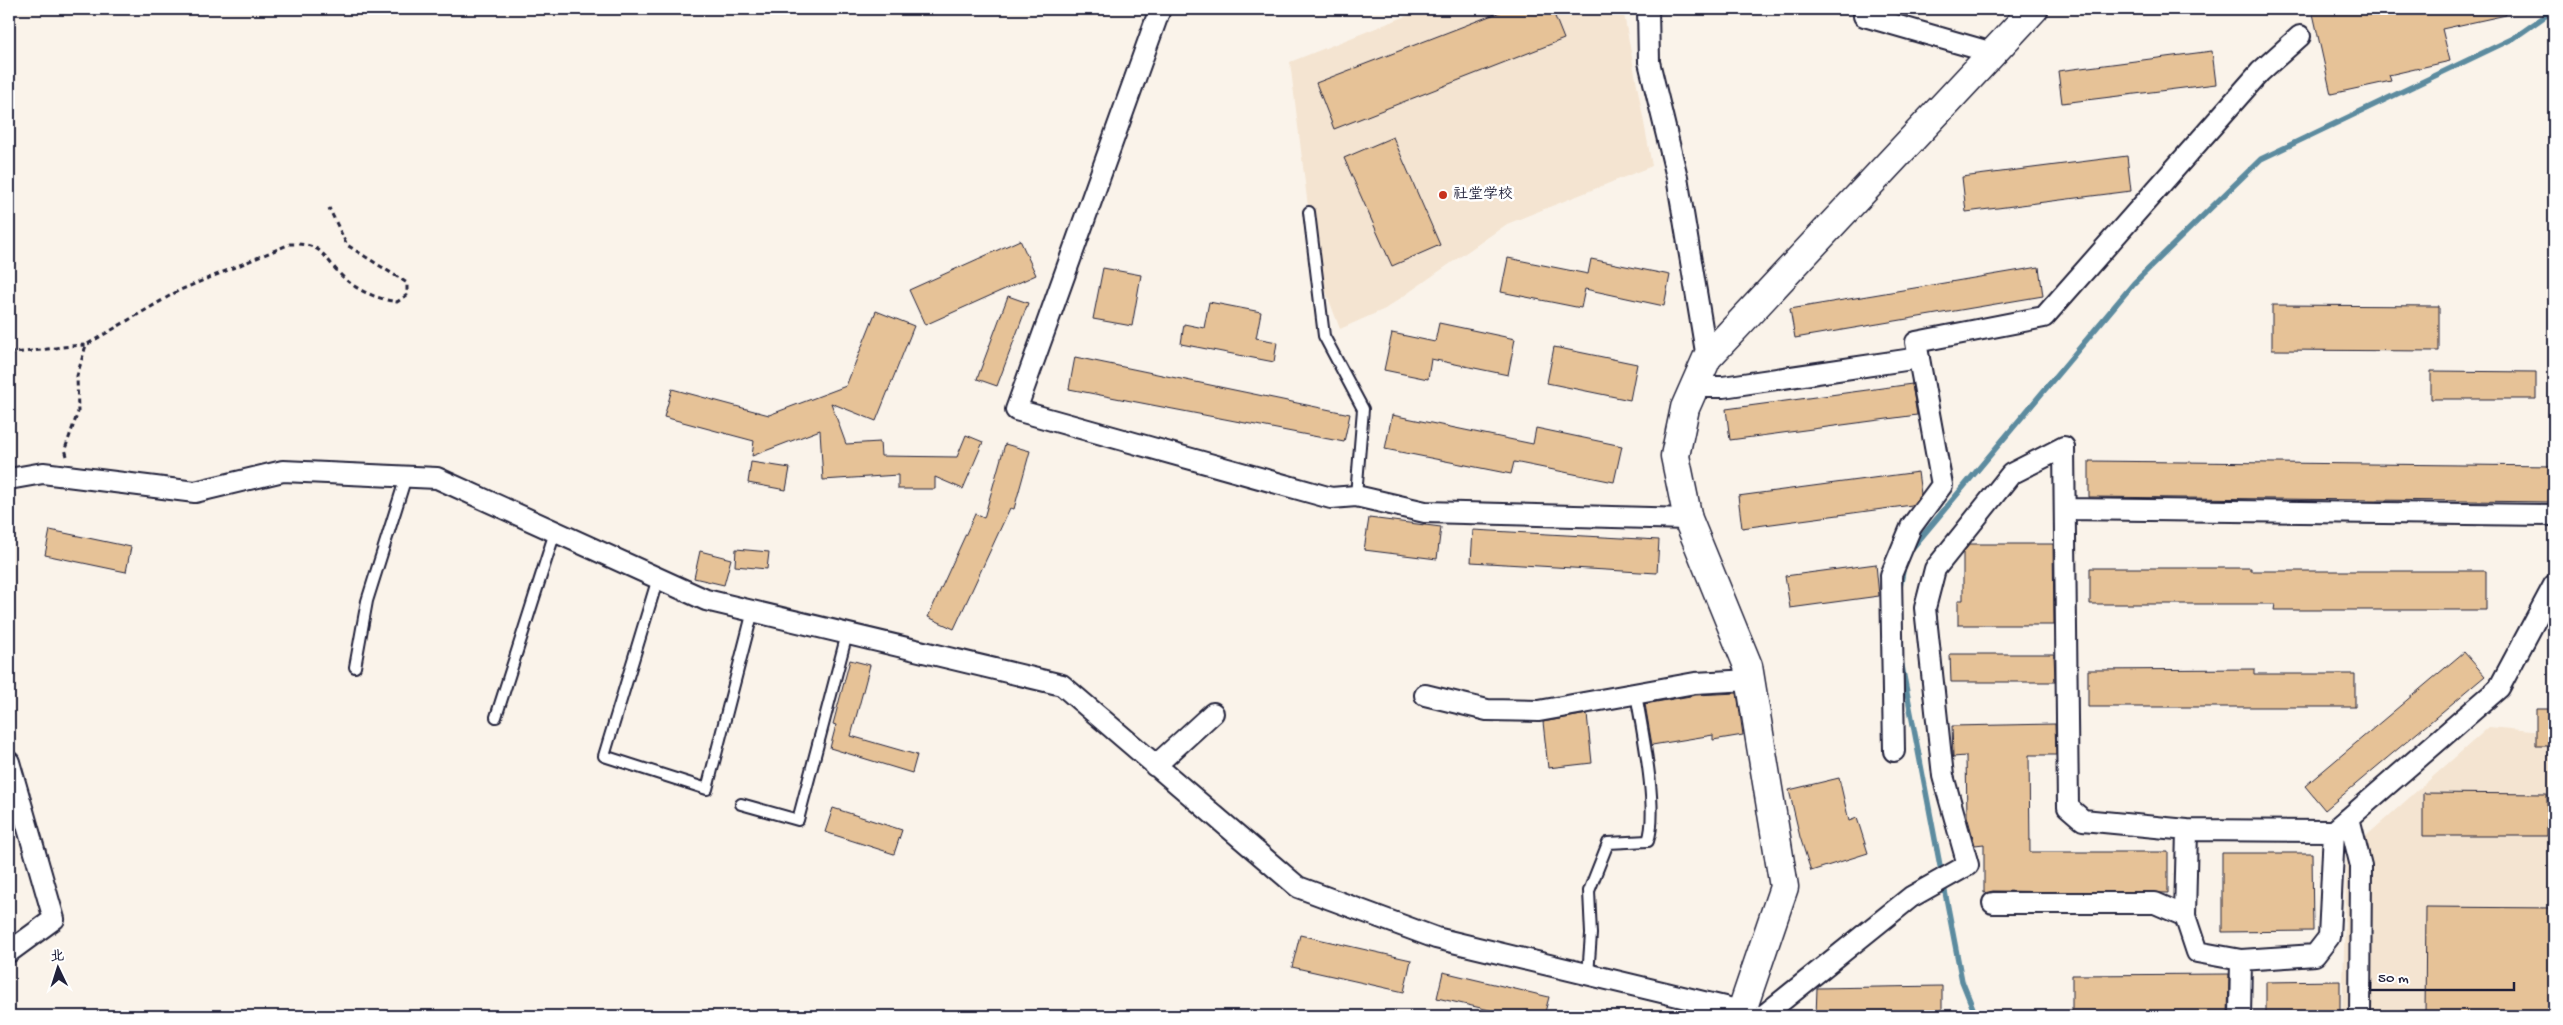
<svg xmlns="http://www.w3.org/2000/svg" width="2563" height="1025" viewBox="0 0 2563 1025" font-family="'Gochi Hand','LXGW WenKai TC',sans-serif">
  <rect width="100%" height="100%" fill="#faf3ea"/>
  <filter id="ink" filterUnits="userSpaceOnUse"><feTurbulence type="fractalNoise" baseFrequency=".02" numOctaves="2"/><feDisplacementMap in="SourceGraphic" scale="10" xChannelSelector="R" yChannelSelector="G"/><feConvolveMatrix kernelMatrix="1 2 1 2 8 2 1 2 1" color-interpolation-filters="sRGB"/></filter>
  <g filter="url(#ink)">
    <!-- built -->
    <path fill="#f4e4d1" d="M1424,9H1623L1652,166L1507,224L1385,309L1340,329L1315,263L1290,62Z
      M2489,727L2554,733V1016H2342L2347,853Z"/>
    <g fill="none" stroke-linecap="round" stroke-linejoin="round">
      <!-- stream -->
      <path stroke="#5c8b9f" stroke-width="5.5" d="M1909,552L2134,283L2261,159L2514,38L2554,10
        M1900,588L1904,565
        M1901,661L1962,981L1976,1016"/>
    </g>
    <!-- building -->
    <path fill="#e6c297" stroke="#22223b" d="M1508,9H1552L1564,39L1334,129L1316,83Z
      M2312,9H2505L2506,15L2442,29L2450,61L2389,75L2391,81L2331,94Z
      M2212,51L2216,84L2062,103L2058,71Z
      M1393,137L1440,245L1392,266L1344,158Z
      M2127,156L2131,191L1966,212L1962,177Z
      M1020,240L1036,275L925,325L909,290Z
      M1508,258L1588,274L1591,259L1670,275L1664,306L1585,289L1581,308L1501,292Z
      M2039,267L2043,296L1795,338L1790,309Z
      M1103,268L1141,275L1132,326L1093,319Z
      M1008,296L1028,303L997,386L977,379Z
      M1209,302L1261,312L1256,338L1277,342L1274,362L1181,344L1184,324L1204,328Z
      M2272,305L2439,306V351L2272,350Z
      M876,311L914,326L876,421L831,403L846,444L880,442L881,456L957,457L966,435L983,442L963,489L935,477V489H898V475L823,480L820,430L752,456L754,441L664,417L672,389L769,415L846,386Z
      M1439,323L1515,339L1508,375L1431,359L1428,379L1384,370L1392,333L1435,342Z
      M1554,347L1637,364L1630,400L1547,383Z
      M1075,357L1350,414L1344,442L1069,389Z
      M2431,371L2536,372V399H2431Z
      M1912,384L1917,415L1730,440L1726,409Z
      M1392,415L1533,444L1536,428L1622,446L1614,482L1514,462L1511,474L1385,449Z
      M1005,444L1030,451L1014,509L1010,508L954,629L928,617L975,514L984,518Z
      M2089,461L2554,466V502L2089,497Z
      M751,462L790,468L786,490L748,483Z
      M1918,472L1921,494L1912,505L1742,528L1738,496Z
      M1369,518L1441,527L1437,559L1364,550Z
      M50,530L131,547L126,572L45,555Z
      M1473,530L1659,540L1657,573L1471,562Z
      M1970,544H2053L2054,625H1958V600H1963V552Z
      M736,549L769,552L767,569L735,566Z
      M700,551L731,559L724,585L694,578Z
      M1876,564L1879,596L1790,608L1785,576Z
      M2090,568H2251V571H2486V610H2274L2275,604H2090Z
      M2464,652L2485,676L2325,810L2305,786Z
      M1950,654H2054L2055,682H1951Z
      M850,660L870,665L851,736L917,755L912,773L830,748L836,725L833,724Z
      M2254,669V674H2355V707H2088V670Z
      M1737,693L1743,735L1713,740V735L1652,745L1645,704L1696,695Z
      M2536,709H2554V746H2536Z
      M1587,714L1592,763L1548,768L1543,722Z
      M2055,724L2056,755H2029L2030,852H2168V893L1993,891L1984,893V844L1975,845L1967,816L1966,756L1953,757L1952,726Z
      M1839,778L1849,821L1857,818L1868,853L1811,871L1800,837L1789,790Z
      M2423,793L2547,794V836H2423Z
      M833,808L902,830L894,854L825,832Z
      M2222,853H2312L2313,931L2222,932Z
      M2426,907L2554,908V1016H2425Z
      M1300,935L1411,960L1404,992L1292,967Z
      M1443,972L1549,997L1544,1016H1516L1437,998Z
      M2229,974L2228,1016H2072V975Z
      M2340,981V1016H2266V982Z
      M1942,986V1016H1816L1817,988Z"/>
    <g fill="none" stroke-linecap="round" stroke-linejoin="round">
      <!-- lane casing -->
      <g stroke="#22223b" stroke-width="14">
        <path id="lane" d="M1309,212L1324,336L1363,409L1356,496
          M658,578L604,756L707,789L753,611
          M355,667L367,601L406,477
          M496,717L555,532
          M741,804L798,820L847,634
          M1588,975L1591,934L1589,891L1608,843L1648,841C1659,811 1642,729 1636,694"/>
      </g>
      <!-- street casing -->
      <g stroke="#22223b" stroke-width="24">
        <path id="street" d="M1160,9L1016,410L1331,498L1356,496L1425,512L1688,519
          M1648,9L1649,62L1677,177L1707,358
          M1864,16L1993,53
          M1694,387H1723L1919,358
          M9,479L43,473L195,492L283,471L437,478L706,600L1062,685L1298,887L1436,938L1741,1011
          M2065,509L2554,515
          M1425,695L1487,710L1539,711L1695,683L1750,680
          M1894,751L1891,575L1911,527L1942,485L1916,342L2044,317L2260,72L2300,36
          M9,762L54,919L9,952
          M1155,766L1213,713
          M2349,818L2361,866L2360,1016
          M2187,830L2334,831L2499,688L2554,585
          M1993,903H2155L2185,916L2197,952L2241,960L2240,1016
          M2241,960L2315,955L2329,937L2334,831
          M1763,1016L1911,897L1968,865L1943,776L1925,608L1935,569L2011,474L2064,447L2068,807L2083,820L2187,830L2185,916"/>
      </g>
      <!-- secondary casing -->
      <g stroke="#22223b" stroke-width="31">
        <path id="secondary" d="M1740,1016L1784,887L1748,666L1688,519L1675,456L1685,408L1707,358L2034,9"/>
      </g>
      <!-- path -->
      <path stroke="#22223b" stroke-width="3" stroke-dasharray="5 4" stroke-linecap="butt" d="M9,353C35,352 60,346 86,345
        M67,456L65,449L78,412L77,376L86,345L178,291L290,244C325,243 322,257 344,278C358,291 378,299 397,302L407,295V283L347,245L329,208"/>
      <!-- lane -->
      <use href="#lane" stroke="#fff" stroke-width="10"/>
      <!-- street -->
      <use href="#street" stroke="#fff" stroke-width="20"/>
      <!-- secondary -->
      <use href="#secondary" stroke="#fff" stroke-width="28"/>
    </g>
  </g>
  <!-- markers -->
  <circle fill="#c8321e" stroke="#fff" stroke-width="2" cx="1443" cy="195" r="5"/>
  <g text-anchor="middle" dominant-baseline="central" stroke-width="5" stroke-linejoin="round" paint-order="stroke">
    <!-- poi labels -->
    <g font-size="15" fill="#22223b" stroke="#fff" text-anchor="start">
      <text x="1453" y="195">社堂学校</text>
    </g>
  </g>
  <!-- margin -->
  <rect width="2563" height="1025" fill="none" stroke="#fff" stroke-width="30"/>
  <rect x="15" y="15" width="2533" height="995" fill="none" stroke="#22223b" stroke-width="2" filter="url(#ink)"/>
  <!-- north arrow -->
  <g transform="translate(58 968) rotate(356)" stroke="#ffffff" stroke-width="4" paint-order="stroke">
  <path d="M0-4L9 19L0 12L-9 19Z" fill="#22223b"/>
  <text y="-8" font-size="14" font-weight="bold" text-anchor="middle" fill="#22223b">北</text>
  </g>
  <!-- scale -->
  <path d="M2370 982v8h144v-8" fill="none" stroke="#22223b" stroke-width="2.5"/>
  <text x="2378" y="982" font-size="15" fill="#22223b" stroke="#ffffff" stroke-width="4" paint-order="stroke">50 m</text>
</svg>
